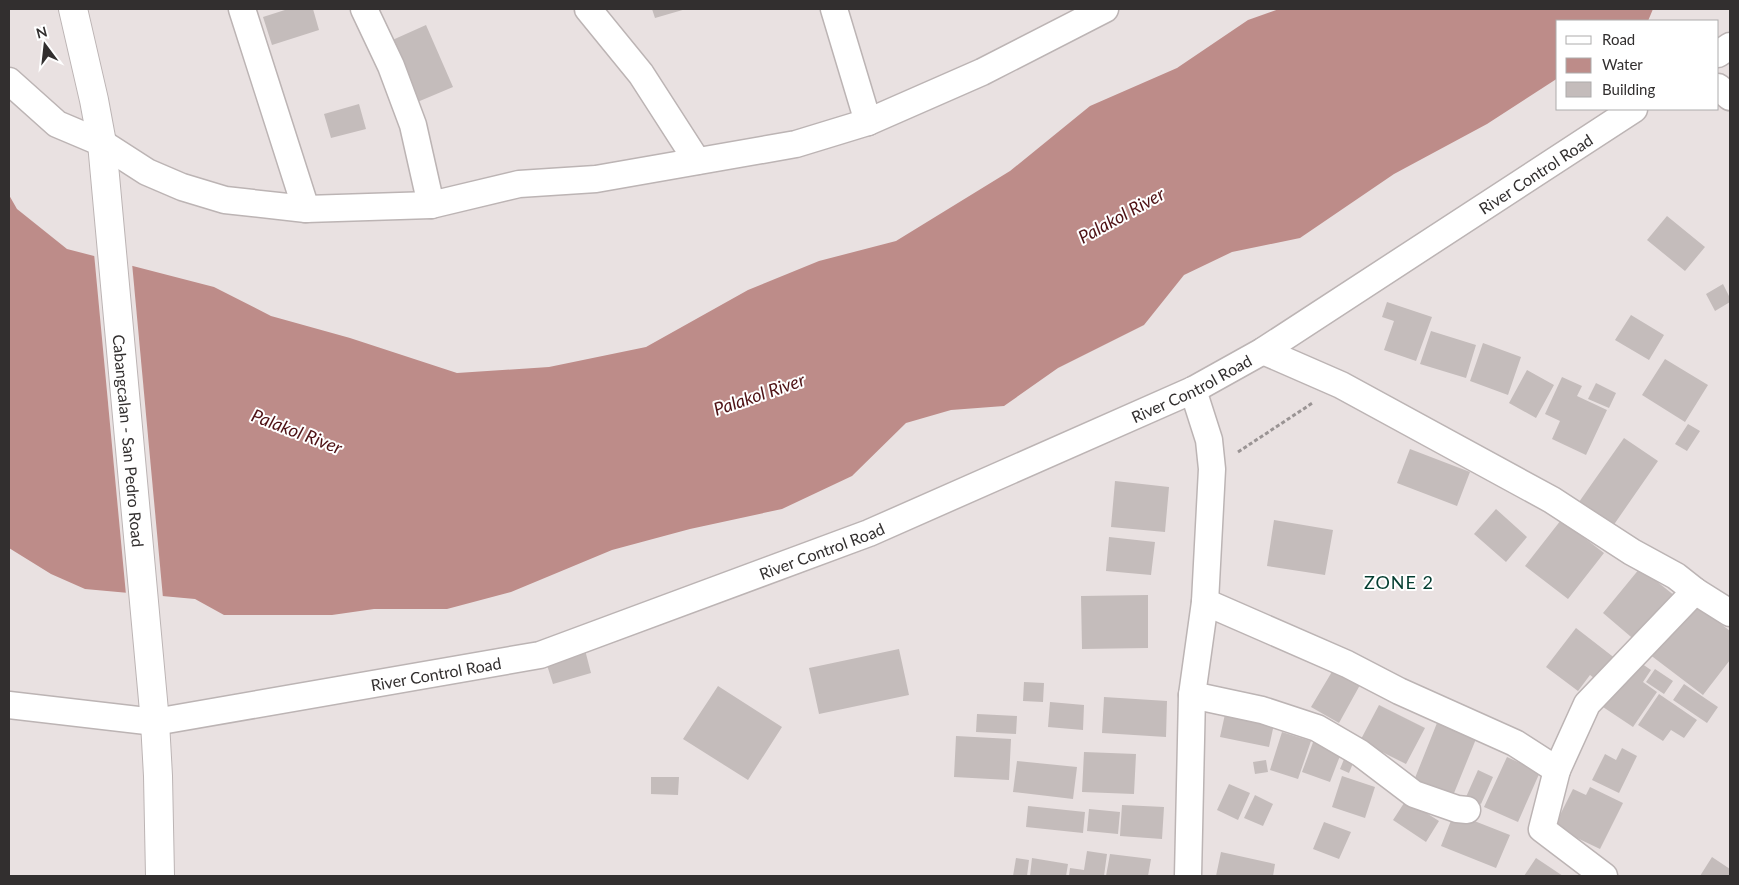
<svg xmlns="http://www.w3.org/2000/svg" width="1739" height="885" viewBox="0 0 1739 885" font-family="Lato,sans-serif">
  <rect width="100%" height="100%" fill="#e9e1e1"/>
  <!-- water -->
  <path fill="#bd8c89" d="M1279,9H1653L1648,21H1558V78L1487,124L1394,174L1300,238L1232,252L1184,275L1144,325L1058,368L1004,406L951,410L906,423L852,476L782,509L690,529L612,550L511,592L447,609H374L332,615H224L195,599L85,589L51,574L9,548V195L17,209L67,249L214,287L271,316L350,338L457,373L549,367L646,347L748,290L819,261L896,241L1010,171L1090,106L1177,68L1248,20Z"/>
  <!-- pier -->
  <path fill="#e9e1e1" d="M94,253L132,263L163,598L126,595Z"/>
  <!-- building -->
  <path fill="#c4bcbb" d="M288,9H313L319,30L272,45L263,17Z
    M652,9H686L655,18Z
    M426,25L453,87L415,103L388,42Z
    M359,104L366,129L331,138L324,114Z
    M1667,216L1705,247L1685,271L1647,240Z
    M1723,284L1730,298V302L1715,311L1706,294Z
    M1387,302L1432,317L1416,361L1384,350L1394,321L1382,317Z
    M1631,315L1664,335L1649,360L1615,340Z
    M1431,331L1476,345L1466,378L1420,364Z
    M1483,343L1521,357L1508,395L1470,381Z
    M1665,359L1708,385L1685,422L1642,395Z
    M1527,370L1554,385L1536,418L1509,403Z
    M1562,377L1582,386L1577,396L1607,410L1586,455L1552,439L1560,421L1545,414Z
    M1596,383L1616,393L1609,408L1588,399Z
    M1688,424L1700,431L1687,451L1675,444Z
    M1624,438L1658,461L1613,526L1579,502Z
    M1410,449L1470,472L1457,506L1397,483Z
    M1115,481L1169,487L1165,532L1111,527Z
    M1496,509L1527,537L1506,562L1474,534Z
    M1274,520L1333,530L1325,575L1267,566Z
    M1561,520L1604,553L1568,599L1525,566Z
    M1109,537L1155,542L1151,575L1106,571Z
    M1640,568L1675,596L1637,642L1603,613Z
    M1148,595V648L1082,649L1081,596Z
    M1690,600L1730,631V660L1703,695L1649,654Z
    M1576,628L1616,659L1598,681L1590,675L1578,691L1546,667Z
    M899,649L909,695L819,714L809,668Z
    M585,650L591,673L553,684L546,662Z
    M1635,659L1651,670L1643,682L1657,692L1633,727L1603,707Z
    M1655,669L1673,681L1664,694L1646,682Z
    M1333,670L1360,685L1339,723L1311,707Z
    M1024,682L1044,683L1043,702L1023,701Z
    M1684,684L1718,707L1707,723L1673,700Z
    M718,686L782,727L748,780L683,739Z
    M1659,694L1697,720L1684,738L1671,730L1663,741L1638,725Z
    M1104,697L1167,701L1166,737L1102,733Z
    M1050,702L1084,705L1083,730L1048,727Z
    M1227,705L1276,715L1269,747L1220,737Z
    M1379,705L1425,728L1406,764L1360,741Z
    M977,714L1017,716L1016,734L976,732Z
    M1437,723L1476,739L1450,803L1411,788Z
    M1282,732L1311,741L1298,779L1270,770Z
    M956,736L1011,739L1009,780L954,777Z
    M1315,737L1343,748L1330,782L1302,772Z
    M1622,748L1637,756L1619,793L1592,780L1605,754L1616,760Z
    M1084,752L1136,754L1134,794L1082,792Z
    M1347,752L1356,756L1349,773L1340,769Z
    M1507,757L1540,772L1518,822L1484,807Z
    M1266,760L1268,772L1255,774L1253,762Z
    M1017,761L1077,767L1073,799L1013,792Z
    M1478,770L1493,777L1481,804L1466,797Z
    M1342,776L1375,787L1365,818L1332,807Z
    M651,777H679L678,795L651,794Z
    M1229,784L1250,793L1238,820L1217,810Z
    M1590,787L1623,803L1600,849L1554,827L1573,789L1586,795Z
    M1255,795L1273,804L1263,826L1244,818Z
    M1406,800L1439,821L1426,842L1393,820Z
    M1122,805L1164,807L1162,839L1120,836Z
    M1028,806L1085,812L1083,833L1026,827Z
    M1089,809L1120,812L1118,834L1087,831Z
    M1454,813L1510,835L1496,868L1441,846Z
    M1324,822L1351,832L1339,859L1313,849Z
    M1087,851L1107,854L1104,876H1069L1070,868L1084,870Z
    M1221,852L1275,864L1273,876H1216Z
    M1110,854L1151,859L1148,876H1106Z
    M1712,857L1730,869L1729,876H1700Z
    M1016,858L1029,860L1027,876H1013Z
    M1032,858L1068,864L1066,876H1030Z
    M1536,858L1563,876H1524Z"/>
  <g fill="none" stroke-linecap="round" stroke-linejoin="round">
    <!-- street casing -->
    <g stroke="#bcb4b4" stroke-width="29">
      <g id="street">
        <path d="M242,9L306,209"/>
        <path d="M364,9L391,66L413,125L431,205"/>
        <path d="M588,9L641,74L697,161"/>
        <path d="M834,9L868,122"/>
        <path d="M1718,54L1730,46"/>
        <path d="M9,81L57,124L102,143L147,172L182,187L225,200L306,209L431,205L519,184L596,179L796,144L868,122L982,72L1105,9"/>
        <path d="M1718,87L1730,97"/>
        <path d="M1263,351L1341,385L1552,500L1632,552L1676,576L1695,591L1730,613"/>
        <path d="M1205,602L1347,664L1399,691L1515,743L1557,770L1542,829L1604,876"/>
        <path d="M1192,695L1262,710L1317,728L1360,753L1414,794L1457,809L1467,810"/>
        <path id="s1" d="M9,705L155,722L540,655L869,533L1193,390L1263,351L1634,109"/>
        <path d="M1557,770L1587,704L1695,591"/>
        <path d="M1188,876L1192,695L1205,602L1212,469L1209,440L1193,390"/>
      </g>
    </g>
    <!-- secondary casing -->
    <g stroke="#bcb4b4" stroke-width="30">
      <g id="secondary">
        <path id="s2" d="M73,9L94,100L102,143L155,722L158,776L160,876"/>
      </g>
    </g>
    <!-- path -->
    <path stroke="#9a9494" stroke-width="3" stroke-dasharray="4 2.5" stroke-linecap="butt" d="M1238,452L1314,402"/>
    <!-- street -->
    <use href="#street" stroke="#fff" stroke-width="26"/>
    <!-- secondary -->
    <use href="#secondary" stroke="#fff" stroke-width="28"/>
  </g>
  <g text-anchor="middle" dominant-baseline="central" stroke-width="4" stroke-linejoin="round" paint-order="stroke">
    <!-- street labels -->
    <g font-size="16" fill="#322f2f" stroke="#fff">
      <text stroke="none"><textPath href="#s1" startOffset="1648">River Control Road</textPath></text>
      <text stroke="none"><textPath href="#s1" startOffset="1242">River Control Road</textPath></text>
      <text stroke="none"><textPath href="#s2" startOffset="436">Cabangcalan - San Pedro Road</textPath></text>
      <text stroke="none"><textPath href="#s1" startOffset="838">River Control Road</textPath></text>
      <text stroke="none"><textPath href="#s1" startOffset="432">River Control Road</textPath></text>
    </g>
    <!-- water labels -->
    <g font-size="18" font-style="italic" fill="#4e1114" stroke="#fff">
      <text transform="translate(1121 215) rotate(-29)">Palakol River</text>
      <text transform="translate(759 394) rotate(-19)">Palakol River</text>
      <text transform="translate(297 431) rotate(21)">Palakol River</text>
    </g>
    <!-- neighbourhood labels -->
    <g font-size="18" letter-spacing="1" fill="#043d30" stroke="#fff">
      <text x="1399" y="582">ZONE 2</text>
    </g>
  </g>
  <!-- border -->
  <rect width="1739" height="885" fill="none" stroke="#322f2f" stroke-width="20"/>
  <!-- legend -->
  <rect x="1556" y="20" width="162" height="90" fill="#ffffff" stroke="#adacac"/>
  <rect x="1566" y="36" width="25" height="8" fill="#ffffff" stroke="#adacac"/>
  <text x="1602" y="45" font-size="15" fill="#322f2f">Road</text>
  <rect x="1566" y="58" width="25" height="15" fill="#bd8c89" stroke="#adacac"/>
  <text x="1602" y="70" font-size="15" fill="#322f2f">Water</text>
  <rect x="1566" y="82" width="25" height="15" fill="#c4bcbb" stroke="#adacac"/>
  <text x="1602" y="95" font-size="15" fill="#322f2f">Building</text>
  <!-- north arrow -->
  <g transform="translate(45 45) rotate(345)" stroke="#ffffff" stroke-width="4" paint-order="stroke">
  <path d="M0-4L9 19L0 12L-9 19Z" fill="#322f2f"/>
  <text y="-8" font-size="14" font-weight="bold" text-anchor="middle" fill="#322f2f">N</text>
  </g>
</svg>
